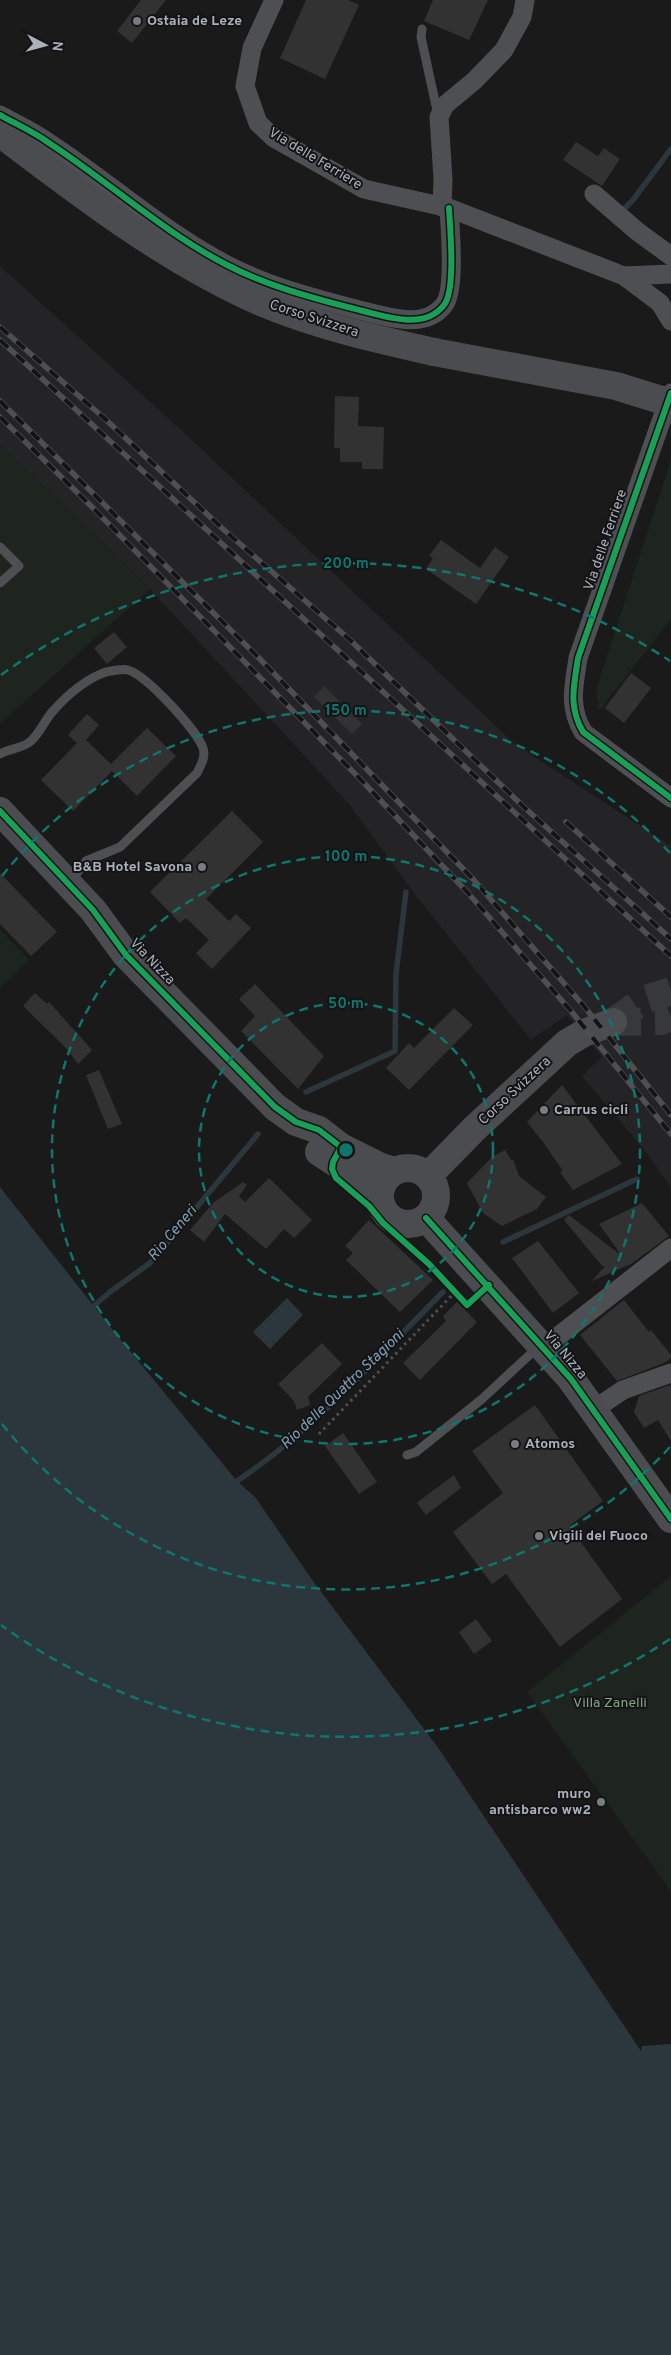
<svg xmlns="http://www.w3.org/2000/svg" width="671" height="2355" viewBox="0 0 671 2355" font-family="Overpass,sans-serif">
  <rect width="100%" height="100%" fill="#1a1a1a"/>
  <!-- built -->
  <path fill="#242426" d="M0,266L180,429L515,744L671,846V1188L646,1152L582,1076L602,1057L567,1015L531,1040L414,893L349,804L150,589L0,444Z"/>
  <!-- green -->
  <path fill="#1e251e" d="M0,444L150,589L0,724Z
    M671,460V619L599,711L596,690Z
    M0,929L29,960L0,988Z
    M671,1576V1891L527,1692Z"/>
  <!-- water -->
  <path fill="#2c363d" d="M0,1187L107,1323L237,1481L255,1497L313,1581L439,1749L641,2051L642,2046L671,2044V2355H0Z
    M287,1298L303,1315L270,1349L253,1332Z"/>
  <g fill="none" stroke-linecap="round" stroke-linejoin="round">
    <!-- stream -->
    <path stroke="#2c363d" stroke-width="5.5" d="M623,210L633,200L671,149
      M306,1092L395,1051L396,974L406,892
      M503,1242L637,1179
      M89,1310L110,1292L150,1263L258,1134
      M237,1481C315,1429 377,1358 443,1292"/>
  </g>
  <!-- building -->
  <path fill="#323232" d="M141,0H166L132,43L117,31Z
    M306,0H348L359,5L325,79L280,58Z
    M433,0H488L469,40L424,21Z
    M576,142L598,156L604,148L620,159L602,186L563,160Z
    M335,396L359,397L358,426L384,427L383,469H362V462H340V448H334Z
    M441,540L480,568L495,547L509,557L476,604L426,569L433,558L429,556Z
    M114,632L127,647L107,664L94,648Z
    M631,673L651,688L624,723L605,708Z
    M324,686L362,724L352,734L314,697Z
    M87,714L99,725L86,740L111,764L147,728L176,756L137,796L112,771L73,811L41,780L77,743L68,735Z
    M232,811L263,842L206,899L229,921L236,914L251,928L212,969L196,953L209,940L186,918L180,923L150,892Z
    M0,873L57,932L31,956L0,924Z
    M255,984L324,1056L298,1089L241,1031L255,1016L239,999Z
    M35,993L47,1004L49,1002L92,1050L78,1064L67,1049L23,1006Z
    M454,1008L473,1025L409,1090L386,1068L409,1043L414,1048Z
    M99,1070L122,1124L108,1129L86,1075Z
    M562,1085L622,1164L573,1190L560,1172L563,1171L543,1142L527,1122Z
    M505,1150L511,1160L513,1159L519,1176L546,1197L537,1209L502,1226L483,1213L467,1183L492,1157Z
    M269,1178L312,1220L294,1238L284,1229L266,1249L225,1214L204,1242L190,1230L213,1203L243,1182L247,1185L239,1196L245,1202Z
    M642,1203L669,1236L631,1264L592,1281L605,1266H602L564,1220L569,1215L618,1253L619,1252L599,1224Z
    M369,1220L433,1280L400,1312L346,1260L353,1253L345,1246Z
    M538,1241L579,1293L553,1313L512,1258Z
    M624,1300L649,1332L651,1330L671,1355V1358L664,1363L617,1381L580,1335Z
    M457,1302L477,1322L420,1380L403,1363L446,1321L443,1316Z
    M322,1343L342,1364L308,1397L310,1405L297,1410L294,1401L278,1384Z
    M670,1385L671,1388V1441L658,1420L644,1428L634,1412L639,1396Z
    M535,1405L603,1501L569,1526L622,1599L560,1647L506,1574L492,1584L453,1532L503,1493L472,1451Z
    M343,1433L377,1482L359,1494L325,1446Z
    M454,1475L461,1488L426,1515L417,1503L419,1501Z
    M476,1619L492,1641L474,1654L459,1632Z"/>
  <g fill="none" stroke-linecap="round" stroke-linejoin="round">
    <!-- primary-tunnel -->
    <path stroke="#37383a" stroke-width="28" stroke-dasharray="28 14" stroke-linecap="butt" d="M613,1022L646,999L671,991
      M613,1022L661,1021L671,1017"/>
    <!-- path -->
    <path stroke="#505155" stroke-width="3" stroke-dasharray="2.5 4" stroke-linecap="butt" d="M319,1434L455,1292"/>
    <!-- service -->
    <path stroke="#4e4f53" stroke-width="9" d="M422,29L421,37L438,115
      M0,547L19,566L0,583
      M0,754C10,748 22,749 31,741C41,732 45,719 54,710C66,696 87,678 106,672C112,671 122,668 128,670C146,675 197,730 203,748C206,757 201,765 197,773L120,847L86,861L71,881
      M407,1455L416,1452L482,1399L538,1347"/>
    <!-- minor -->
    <path stroke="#4e4f53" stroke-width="19" d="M274,0L252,48L245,86L258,123L274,138L364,189L449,208L624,276L671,274
      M0,115C16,124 34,132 49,143C109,182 163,232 227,265C269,287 317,299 363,311C388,317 425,330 444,305C456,290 450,228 449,208
      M594,194L638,232L671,256
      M442,207L443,179L439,117L445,105L474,81L504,50L522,17L525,0
      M624,276L660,303L671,321
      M671,393L578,658C574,686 568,706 583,732L671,798
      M543,1348L671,1248
      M593,1410L623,1390L671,1373"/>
    <!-- primary -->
    <path stroke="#4b4c4f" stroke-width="28" d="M0,133C83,196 167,261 263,303C318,326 376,339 434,352
      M0,811L93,910L126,955L275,1107L296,1122L319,1130L341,1147L381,1167L395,1171
      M319,1152L368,1184L381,1189
      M380 1196a28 28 0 1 1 56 0a28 28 0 1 1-56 0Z
      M428,1176L475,1128L567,1043L584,1033L613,1022
      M426,1218L571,1379L671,1519"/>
    <!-- rail casing -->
    <g stroke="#4e4f52" stroke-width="5.5">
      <path id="rail" d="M0,327L104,418L223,529L349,639L526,809L671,939
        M0,340L671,956
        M0,401L261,660L473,879L583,1005L671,1115
        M0,417L91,506L366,785L468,893L571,1011L671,1134
        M566,822L671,917"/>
    </g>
    <!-- rail -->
    <use href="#rail" stroke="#141416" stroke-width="4" stroke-dasharray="11" stroke-linecap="butt"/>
    <!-- primary-bridge -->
    <path stroke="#4b4c4f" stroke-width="28" d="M434,352L616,386L671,403"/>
    <!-- cycleway casing -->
    <g stroke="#141416" stroke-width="9">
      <path id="cycleway" d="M0,115C16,124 34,132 49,143C109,182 163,232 227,265C269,287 317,299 363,311C388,317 425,330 444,305C456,290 450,228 449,208
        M671,393L578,658C574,686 568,706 583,732L671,798
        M0,811L93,910L126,955L275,1107L296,1122L319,1130L341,1147L333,1162L332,1169L336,1178L369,1206L383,1223L429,1264L467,1305L489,1285
        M426,1218L571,1379L671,1519"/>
    </g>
    <!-- cycleway -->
    <use href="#cycleway" stroke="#1a9f57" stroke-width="6"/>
  </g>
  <!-- distance rings -->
  <g fill="none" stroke="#0f766e" stroke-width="2.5" stroke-dasharray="9 6">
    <circle cx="346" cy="1150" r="147"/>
    <circle cx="346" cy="1150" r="294"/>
    <path d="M670 1447A440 440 0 0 1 2 1424M2 876A440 440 0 0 1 670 853"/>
    <path d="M670 1639A587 587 0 0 1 1 1625M1 675A587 587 0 0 1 670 661"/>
  </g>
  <!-- markers -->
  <g fill="#787c83" stroke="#141416" stroke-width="2">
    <circle cx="137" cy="21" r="5"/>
    <circle cx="202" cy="867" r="5"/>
    <circle cx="544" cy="1110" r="5"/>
    <circle cx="515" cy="1444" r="5"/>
    <circle cx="539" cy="1536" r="5"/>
    <circle cx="601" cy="1802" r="5"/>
  </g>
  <g text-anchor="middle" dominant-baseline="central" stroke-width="4" stroke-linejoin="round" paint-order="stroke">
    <!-- poi labels -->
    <g font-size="14" font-weight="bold" fill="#abb1bb" stroke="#141416" text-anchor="start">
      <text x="147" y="21">Ostaia de Leze</text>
      <text x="192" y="867" text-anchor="end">B&amp;B Hotel Savona</text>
      <text x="554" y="1110">Carrus cicli</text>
      <text x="525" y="1444">Atomos</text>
      <text x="549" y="1536">Vigili del Fuoco</text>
      <text x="591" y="1794" text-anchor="end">muro<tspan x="591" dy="16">antisbarco ww2</tspan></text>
    </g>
    <!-- street labels -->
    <g font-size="14" fill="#abb1bb" stroke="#141416">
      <text transform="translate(315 159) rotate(31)">Via delle Ferriere</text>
      <text transform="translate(314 319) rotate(18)">Corso Svizzera</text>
      <text transform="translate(606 540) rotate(-71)">Via delle Ferriere</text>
      <text transform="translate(152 962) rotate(46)">Via Nizza</text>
      <text transform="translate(515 1091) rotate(-43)">Corso Svizzera</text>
      <text transform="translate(565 1355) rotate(50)">Via Nizza</text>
    </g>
    <!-- park labels -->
    <g font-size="14" fill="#82a682" stroke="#141416">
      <text x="610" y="1703">Villa Zanelli</text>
    </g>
    <!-- water labels -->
    <g font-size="15" font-style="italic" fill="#82a1b6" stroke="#141416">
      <text transform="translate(173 1234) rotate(-50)">Rio Ceneri</text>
      <text transform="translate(343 1390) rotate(-44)">Rio delle Quattro Stagioni</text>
    </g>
  </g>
  <circle cx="346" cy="1150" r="8" fill="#0f766e" stroke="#141416" stroke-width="2.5"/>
  <g font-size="15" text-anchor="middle" font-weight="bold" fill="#0f766e" stroke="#141416" stroke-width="4" stroke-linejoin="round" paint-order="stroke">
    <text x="346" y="568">200 m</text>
    <text x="346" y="715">150 m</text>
    <text x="346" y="861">100 m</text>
    <text x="346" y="1008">50 m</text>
  </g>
  <!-- north arrow -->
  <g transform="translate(45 45) rotate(96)" stroke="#141416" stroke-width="4" paint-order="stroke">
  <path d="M0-4L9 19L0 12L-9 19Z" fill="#abb1bb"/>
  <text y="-8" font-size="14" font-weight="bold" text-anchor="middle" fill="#abb1bb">N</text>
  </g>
</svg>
